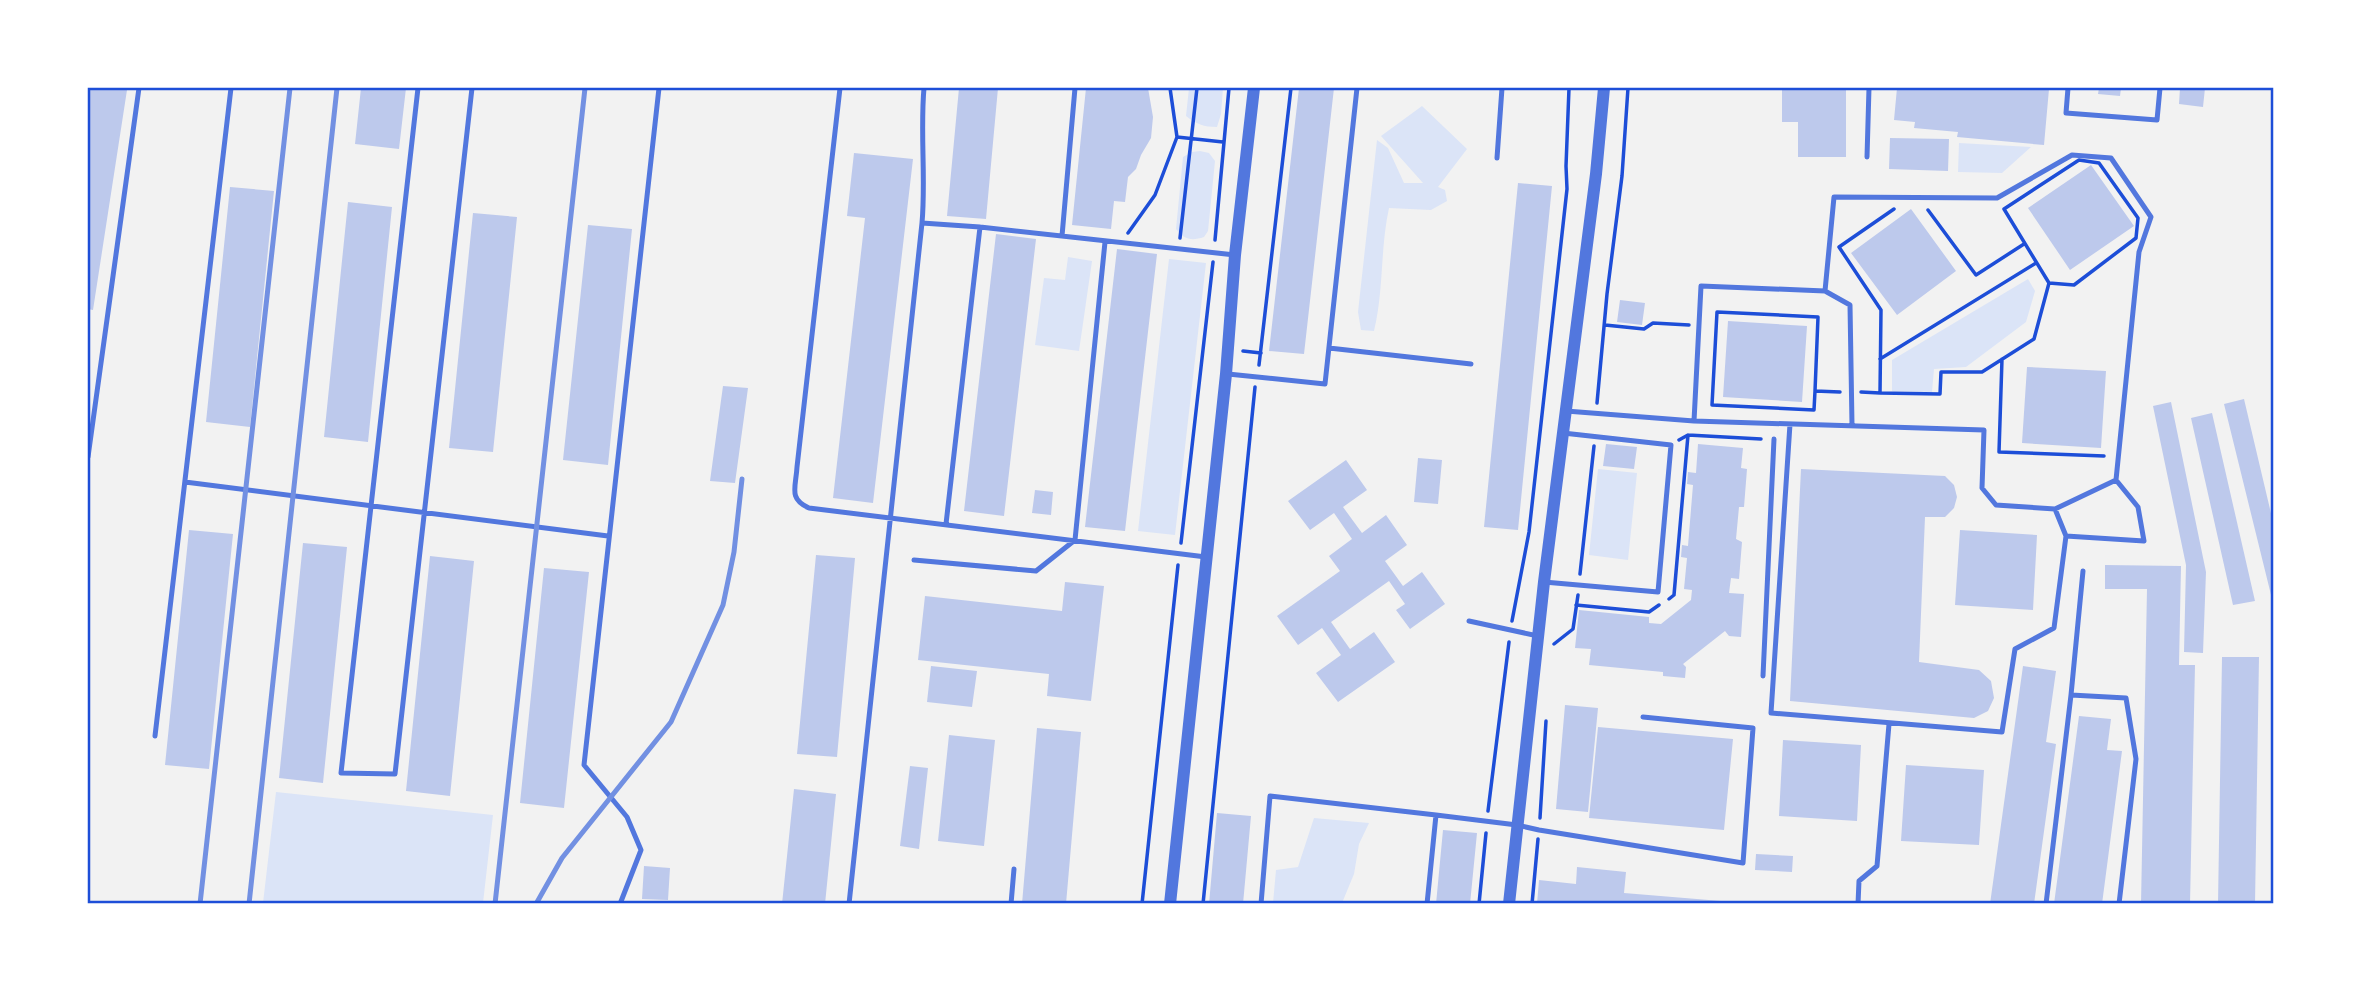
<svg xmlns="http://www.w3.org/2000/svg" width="2361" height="991" viewBox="0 0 2361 991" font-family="Raleway,sans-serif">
  <rect width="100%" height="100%" fill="#f2f2f2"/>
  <!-- green -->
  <path fill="#dbe4f7" d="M1189,88H1223L1221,114L1217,127C1204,127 1196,124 1186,116Z
    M1422,106L1467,149L1438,187L1445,190L1447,201L1431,210L1389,208C1380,249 1384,290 1374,331L1361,330L1358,312L1377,140L1388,148L1404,183H1423L1381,136Z
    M1959,143L2031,147L2002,173L1958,172Z
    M1200,151L1209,153L1215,161L1208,231L1204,237C1192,241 1184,240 1176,229L1183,157L1192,152Z
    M1068,257L1092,261L1079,351L1035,345L1044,278L1065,280Z
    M1169,259L1206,263L1175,535L1138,531Z
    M2028,279L2035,291L2026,322L1966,367L1934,369L1932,392L1892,391V360Z
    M1598,469L1637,473L1628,560L1589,555Z
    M276,792L493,815L483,903H263Z
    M1314,818L1369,823L1359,844L1354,874L1342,903H1273L1276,870L1298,867Z"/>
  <!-- building -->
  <path fill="#bdc9ec" d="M88,88H127V90L93,310L88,309Z
    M361,88H406L399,149L355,144Z
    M959,88H998L986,219L947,216Z
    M1086,88H1148L1153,117L1151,138L1141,155L1136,169L1128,177L1125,202L1114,201L1111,229L1072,225Z
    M1299,88H1334L1304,354L1269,351Z
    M1782,88H1846V157H1798V122H1782Z
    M1897,88L2049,89L2044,145L1957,137L1958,132L1914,128L1915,122L1894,120Z
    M2099,88H2121L2120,96L2098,94Z
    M2180,88H2205L2203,107L2179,104Z
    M1890,138L1949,139L1948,171L1889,169Z
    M854,153L913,159L873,503L833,498L865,218L847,216Z
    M2091,165L2134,226L2070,270L2028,208Z
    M1518,183L1552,186L1518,530L1484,527Z
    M230,187L274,191L250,427L206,422Z
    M348,202L392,207L368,442L324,437Z
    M1911,209L1956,271L1897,315L1851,253Z
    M473,213L517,217L493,452L449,448Z
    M588,225L632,229L608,465L563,460Z
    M996,234L1036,239L1004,516L964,511Z
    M1117,249L1157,254L1125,531L1085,527Z
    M1620,300L1645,303L1642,325L1617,322Z
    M1728,321L1807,326L1802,402L1723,397Z
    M2027,367L2106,371L2101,448L2022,443Z
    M723,386L748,388L735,483L710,481Z
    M2244,399L2274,526V607L2224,404Z
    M2171,402L2206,572L2203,653L2184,652L2186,565L2153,406Z
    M2212,413L2255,601L2233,605L2191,418Z
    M1606,444L1637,447L1634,469L1603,466Z
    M1698,444L1743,448L1741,468L1747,469L1744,507H1739L1736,539L1742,542L1739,579L1731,578L1729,593L1744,594L1741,637L1729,636L1725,631L1683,664L1686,667L1685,678L1663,676V672L1589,665L1591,649L1575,648L1579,610L1649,617V623L1661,624L1691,600L1692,590L1684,589L1687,558L1681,557L1682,545L1688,546L1693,485L1687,484L1688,472L1696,473Z
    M1418,458L1442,460L1438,504L1414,502Z
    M1346,460L1367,490L1343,507L1362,533L1386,515L1407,545L1385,561L1403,586L1422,572L1445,604L1410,629L1396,610L1405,604L1389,581L1331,622L1350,649L1374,632L1395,662L1338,702L1316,673L1341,655L1322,628L1298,645L1277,616L1340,571L1329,556L1352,539L1334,513L1310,530L1288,501Z
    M1801,469L1945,476L1954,485L1957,497L1954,508L1945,517H1925L1919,662L1979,670L1991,681L1994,698L1988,711L1974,718L1790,701Z
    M1035,490L1053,492L1051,515L1032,513Z
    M189,530L233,534L209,769L165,765Z
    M1960,530L2037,535L2033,610L1955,605Z
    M303,543L347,547L323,783L279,778Z
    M816,555L855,558L837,757L797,754Z
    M430,556L474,561L450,796L406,791Z
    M2105,565L2181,566L2179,665H2195L2190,904H2141L2147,589H2105Z
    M544,568L589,572L564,808L520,803Z
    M1065,582L1104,586L1091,701L1047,696L1049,674L918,660L925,596L1062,611Z
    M2222,657H2259L2255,904H2218Z
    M931,666L977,671L972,707L927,702Z
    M2023,666L2056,671L2046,742L2056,744L2034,904H1990Z
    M1565,705L1598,708L1588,812L1556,809Z
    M2079,716L2111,719L2107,750L2122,751L2102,904H2054Z
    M1598,727L1733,739L1724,830L1589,818Z
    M1037,728L1081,732L1066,904H1022Z
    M949,735L995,740L984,846L938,841Z
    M1783,740L1861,745L1857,821L1779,816Z
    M1906,765L1984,770L1979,845L1901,841Z
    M910,766L928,768L919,849L900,846Z
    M794,789L836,794L825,904H782Z
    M1217,813L1251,816L1243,904H1209Z
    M1443,830L1477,833L1470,904H1436Z
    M1756,854L1793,856L1792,872L1755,870Z
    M644,866L670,868L668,900L642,899Z
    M1577,867L1626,872L1624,893L1721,901V904H1537L1539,880L1576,884Z"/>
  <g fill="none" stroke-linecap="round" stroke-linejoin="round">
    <!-- path -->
    <path stroke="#1d4ed8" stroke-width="3.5" d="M1177,137L1223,142
      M2079,160L2099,163L2138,218L2136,238L2074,285L2049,283L2004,209Z
      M1894,209L1839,247L1881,310L1880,393L1940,394L1941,372H1982L2034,339L2049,283
      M1928,210L1976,275L2024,244
      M1128,233L1155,195L1177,137L1170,88
      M1180,238L1197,88
      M1215,240L1229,88
      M1605,325L1644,329L1653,323L1689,325
      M1243,351L1261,353
      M1880,359L2036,263
      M2002,359L1999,452L2104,456
      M1259,365L1291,88
      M1815,391L1818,317L1717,312L1712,405L1814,410L1815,391L1840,392
      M1861,392L1880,393
      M1597,403L1607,294L1622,176L1628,88
      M1679,440L1688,435L1761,439
      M1181,543L1213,262
      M1580,574L1594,446
      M1669,599L1674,595L1688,435
      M1576,605L1649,612L1659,605
      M1512,621L1529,532L1567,189L1566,166L1569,88
      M1554,644L1573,629L1578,595
      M1488,811L1509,642
      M1540,818L1546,721
      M1142,904L1178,565
      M1203,904L1255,387
      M1479,904L1486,833
      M1532,904L1538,839"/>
    <!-- service -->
    <path stroke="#5277de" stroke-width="5" d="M418,88L341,773L395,774L472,88
      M840,88L797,467C796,487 788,499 809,508L1206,557
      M2068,88L2066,113L2157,120L2160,88
      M1867,157L1869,88
      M1497,158L1502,88
      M922,223L980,227L1235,255
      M1062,236L1075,88
      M1825,291L1850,305L1852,425
      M1329,348L1471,364
      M1228,374L1325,384L1357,88
      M1566,411L1694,421L1701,286L1825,291L1834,197L1997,198L2072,155L2111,158L2151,217L2139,252L2116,480L2138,507L2144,541L2066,536L2055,509L1996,505L1982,488L1984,430L1694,421
      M1790,424L1771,713L2002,732L2015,649L2054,628L2066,536
      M88,457L139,88
      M185,482L608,536
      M2055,509L2116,480
      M946,524L980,227
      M914,560L1036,571L1075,540L1105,242
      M1544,582L1658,592L1671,445L1563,433
      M1469,621L1538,636
      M1763,676L1774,439
      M2071,695L2083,571
      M155,736L231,88
      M620,904L641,850L627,817L584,765L659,88
      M849,904L922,223C926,178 920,133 924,88
      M1011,904L1014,869
      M1261,904L1270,796L1436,815
      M1427,904L1436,815L1517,825L1539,830L1743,863L1753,728L1643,717
      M1858,904L1859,881L1877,866L1889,724
      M2046,904L2071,695L2126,698L2136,759L2119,904"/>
    <!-- tertiary -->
    <path stroke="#5277de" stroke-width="12" d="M1170,904L1226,374L1235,255L1254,88
      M1509,904L1544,582L1596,174L1604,88"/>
    <!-- rail -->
    <path stroke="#7290e2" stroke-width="5" d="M200,904L290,88
      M249,904L337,88
      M495,904L585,88
      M536,904L562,858L671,722L723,605L734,552L742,479"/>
  </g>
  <!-- border -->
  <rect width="2361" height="991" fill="none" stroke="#ffffff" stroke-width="178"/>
  <rect x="89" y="89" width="2183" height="813" fill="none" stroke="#1d4ed8" stroke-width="2.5"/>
</svg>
